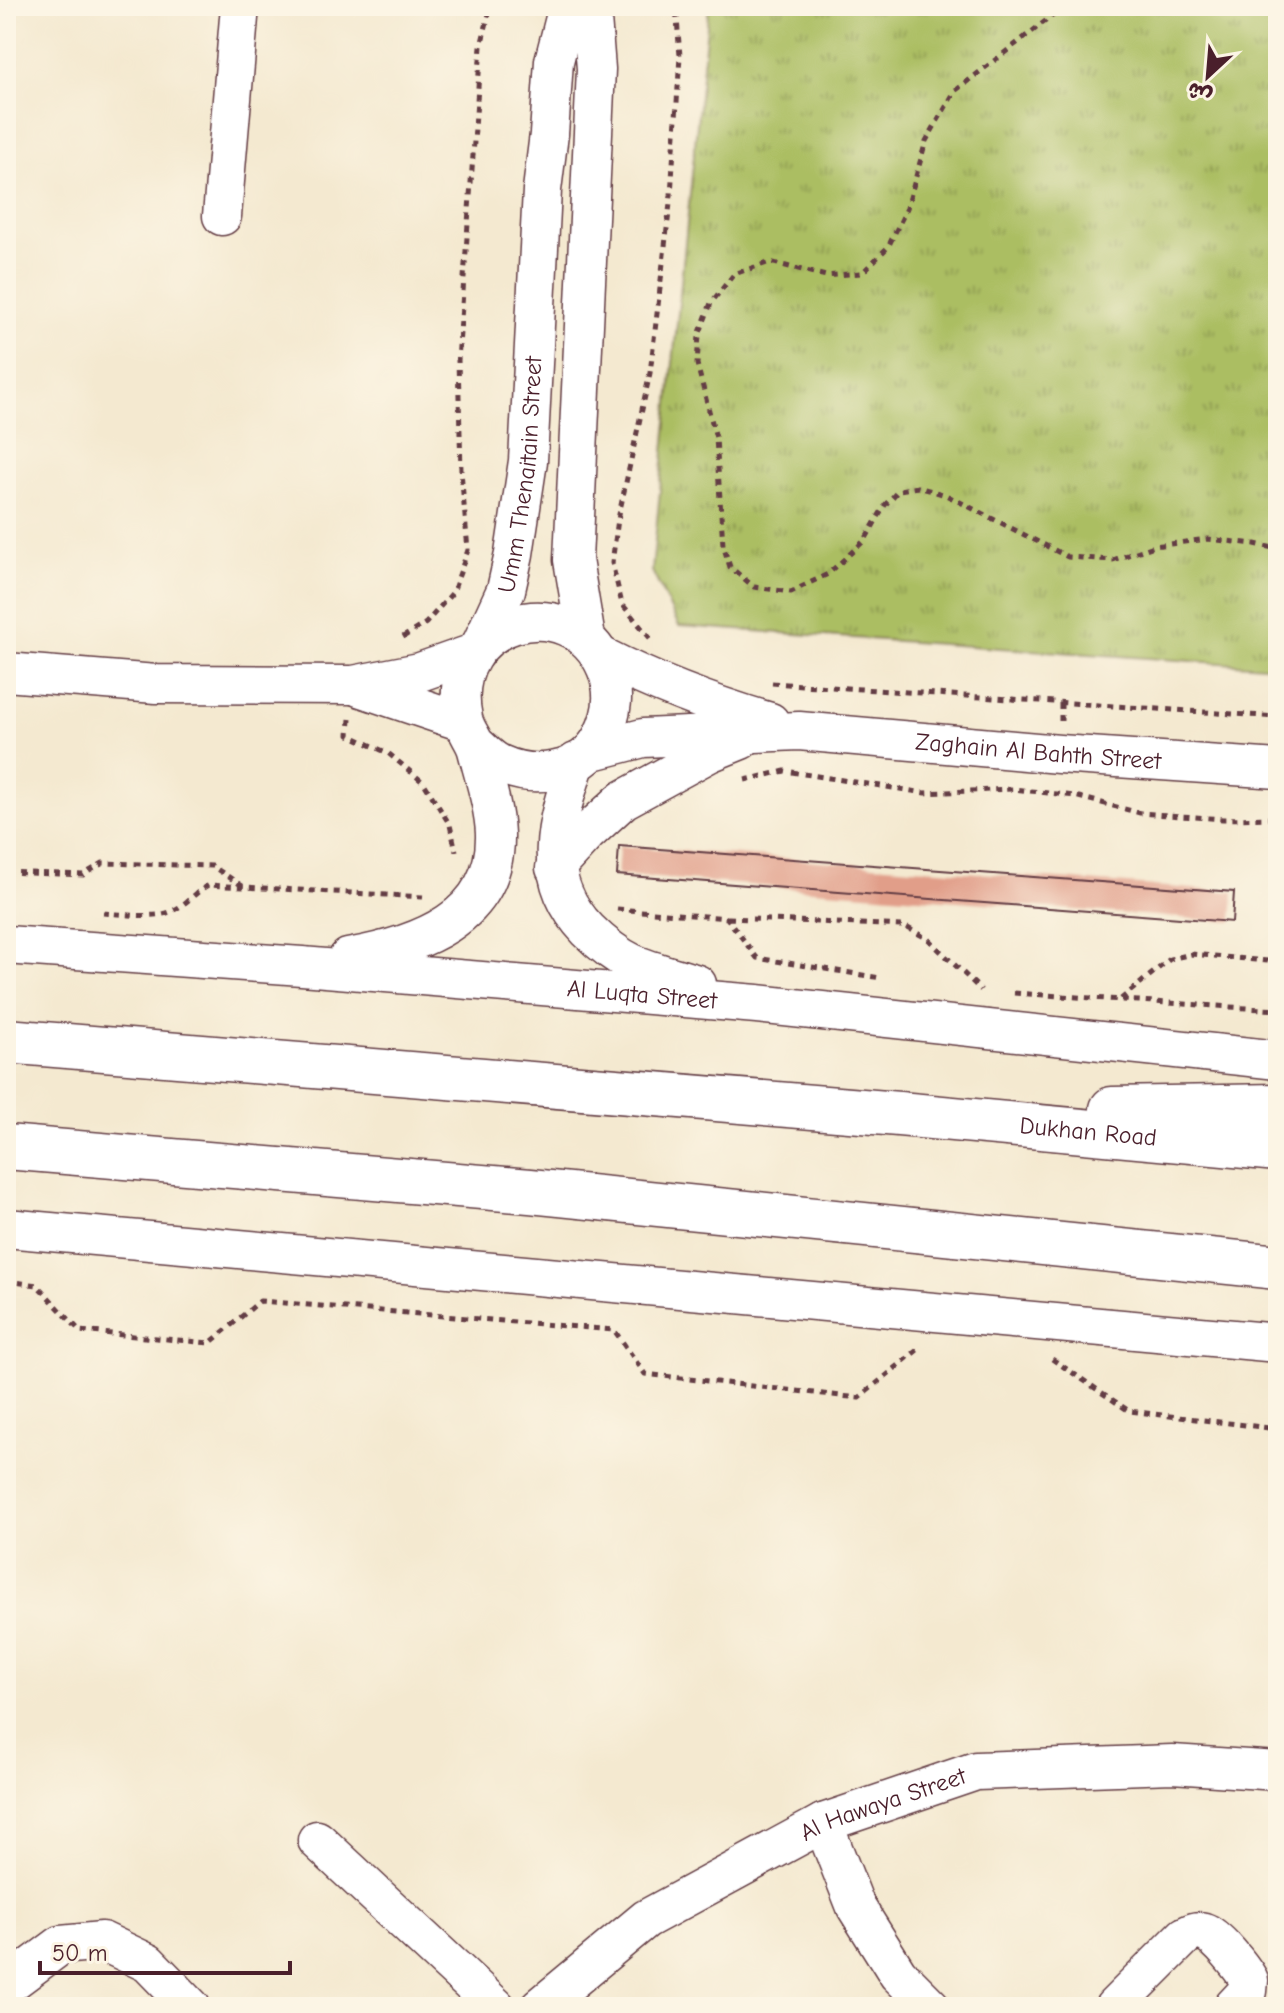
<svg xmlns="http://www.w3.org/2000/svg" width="1284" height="2013" viewBox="0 0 1284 2013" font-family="'Comic Neue','Playpen Sans Arabic',sans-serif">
  <defs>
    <pattern id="grass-tufts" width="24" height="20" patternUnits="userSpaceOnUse" patternTransform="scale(2)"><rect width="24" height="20" fill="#abbe62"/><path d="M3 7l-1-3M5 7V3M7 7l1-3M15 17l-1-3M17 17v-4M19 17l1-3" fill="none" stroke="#8d9a51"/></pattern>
  </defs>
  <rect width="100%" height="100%" fill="#fcf5e5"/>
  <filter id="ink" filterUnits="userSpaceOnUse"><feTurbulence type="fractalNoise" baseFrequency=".0125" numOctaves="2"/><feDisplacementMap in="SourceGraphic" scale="16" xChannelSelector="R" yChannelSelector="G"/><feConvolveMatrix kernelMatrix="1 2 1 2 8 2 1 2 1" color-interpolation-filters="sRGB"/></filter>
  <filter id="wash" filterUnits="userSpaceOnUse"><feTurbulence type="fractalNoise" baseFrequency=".006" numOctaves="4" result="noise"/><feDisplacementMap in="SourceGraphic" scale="32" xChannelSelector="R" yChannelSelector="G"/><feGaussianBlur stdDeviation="1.8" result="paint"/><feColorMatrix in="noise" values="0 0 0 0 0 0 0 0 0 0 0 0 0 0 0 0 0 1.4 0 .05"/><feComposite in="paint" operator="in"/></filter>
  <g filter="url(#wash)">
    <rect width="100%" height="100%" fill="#f4e9d0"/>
    <!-- grass -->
    <path fill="url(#grass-tufts)" stroke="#7a6e46" stroke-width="2" d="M709,6H1278V667L679,626L652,571Z"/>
    <g id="blocks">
      <!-- building -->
      <path fill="#e19e89" d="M619,846L1234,892L1232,922L617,875Z"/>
    </g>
  </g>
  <g filter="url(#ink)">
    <use href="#blocks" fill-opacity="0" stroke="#643d44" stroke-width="2"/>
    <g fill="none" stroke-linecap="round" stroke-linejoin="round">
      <!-- minor casing -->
      <g stroke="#643d44" stroke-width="41">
        <g id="minor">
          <path d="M222,216L240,6"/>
          <path d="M586,638L573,560L596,69L591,6"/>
          <path id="s1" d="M482,642L506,590L514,554L528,461L542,190L549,134L554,61L568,6"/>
          <path d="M601,656C658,685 709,704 770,722"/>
          <path d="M6,672L156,684L353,685L420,672L471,654"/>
          <path d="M359,687L463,722"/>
          <path id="s2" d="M593,751L643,738L799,731L1059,754L1278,769"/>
          <path d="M576,762C556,823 538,878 588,930C601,943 615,955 632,963C653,972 676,977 697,984"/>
          <path d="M555,868L588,832L623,800L709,753L741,740"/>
          <path id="s3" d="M6,945L302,966L757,1004L1278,1060"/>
          <path d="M348,958C417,946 497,919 495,834C494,807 484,777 477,750C474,739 465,730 463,718C442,621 570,583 606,668C616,691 613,716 601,738C582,773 535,780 500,764C491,760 484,752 476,745"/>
          <path d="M6,1228L1278,1343"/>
          <path d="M823,1823L856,1907L898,1974L931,2007"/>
          <path d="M317,1840L496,2007"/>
          <path d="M6,1986L61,1945L102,1941L148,1963L191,2007"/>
          <path id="s4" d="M540,2007L646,1919L823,1823L976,1771L1172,1764L1278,1771"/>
          <path d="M1114,2007L1185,1936C1191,1933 1196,1930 1204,1932C1217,1936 1242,1968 1249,1980L1248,1991L1233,2007"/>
        </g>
      </g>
      <!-- major casing -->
      <g stroke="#643d44" stroke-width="47">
        <g id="major">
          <path id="s5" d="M6,1041L899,1114L1278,1149"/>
          <path d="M1112,1109L1278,1106"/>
          <path d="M6,1147L530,1191L1278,1267"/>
        </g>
      </g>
      <!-- path -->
      <path stroke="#643d44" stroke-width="5" stroke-dasharray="6 6" stroke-linecap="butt" d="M1065,6L955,91L926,141L907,208L888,247L862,273L826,276L770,262L734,274L711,303L699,335L697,364L716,438L723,545L730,567L754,587L791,592L828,574L865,540L885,505L899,490L918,487L946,495L1068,557L1113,560L1154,546L1208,539L1255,544L1278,549
        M403,637L426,623L453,592L468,550L461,471L458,360L481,46L491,6
        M650,638L622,604L612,563L618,519L650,373L671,195L680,56L676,6
        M772,683L1278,717
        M350,719L349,735L388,753L424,783L450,825L456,851
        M1061,721V702
        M745,780L785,771L925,793L1013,789L1075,796L1140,813L1223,819L1278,818
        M6,872L83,875L103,863L212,866L244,887
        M617,909L727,918L757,958L881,978
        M103,913C121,914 157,919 172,911C184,906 196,892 208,885L423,897
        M728,918L904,926L928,939L981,990
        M1014,993L1278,1010
        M1121,999L1170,959L1192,954L1278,962
        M6,1281L37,1285L80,1331L210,1343L260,1301L614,1330L645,1374L859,1398L921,1347
        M1052,1359L1129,1411L1278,1429"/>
      <!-- minor -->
      <use href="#minor" stroke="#fff" stroke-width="38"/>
      <!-- major -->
      <use href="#major" stroke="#fff" stroke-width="44"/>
    </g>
  </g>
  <g text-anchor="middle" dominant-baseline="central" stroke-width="7" stroke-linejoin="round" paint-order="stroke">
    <!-- street labels -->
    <g font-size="24" fill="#4a1f2b" stroke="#fcf5e5">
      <text stroke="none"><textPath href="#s1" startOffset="174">Umm Thenaitain Street</textPath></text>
      <text stroke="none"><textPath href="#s2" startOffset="448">Zaghain Al Bahth Street</textPath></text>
      <text stroke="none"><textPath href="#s3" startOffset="638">Al Luqta Street</textPath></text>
      <text stroke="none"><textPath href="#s5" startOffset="1086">Dukhan Road</textPath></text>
      <text stroke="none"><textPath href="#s4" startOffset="402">Al Hawaya Street</textPath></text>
    </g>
  </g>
  <!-- margin -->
  <rect width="1284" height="2013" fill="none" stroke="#fcf5e5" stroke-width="32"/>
  <!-- north arrow -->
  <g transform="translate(1208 76) rotate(206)" stroke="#fcf5e5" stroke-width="6" paint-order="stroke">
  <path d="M0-6L14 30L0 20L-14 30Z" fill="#4a1f2b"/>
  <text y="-12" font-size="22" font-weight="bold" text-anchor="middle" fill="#4a1f2b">ش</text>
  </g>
  <!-- scale -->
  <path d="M40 1961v12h250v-12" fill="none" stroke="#4a1f2b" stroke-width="4"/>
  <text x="52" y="1961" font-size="24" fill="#4a1f2b" stroke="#fcf5e5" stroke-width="6" paint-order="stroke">50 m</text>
</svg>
